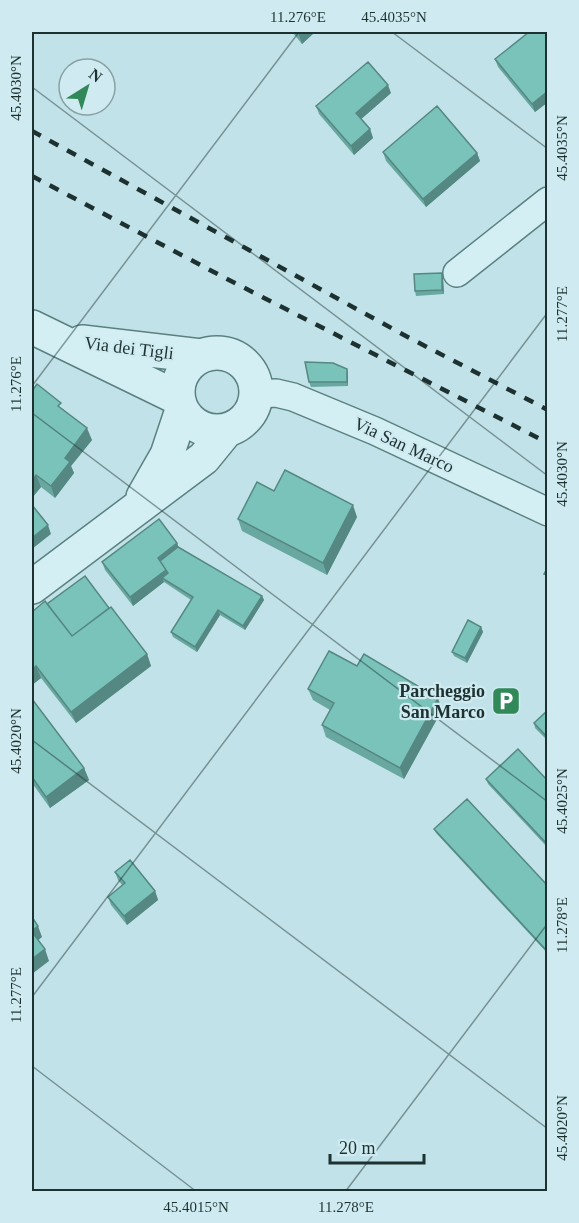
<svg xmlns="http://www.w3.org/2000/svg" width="579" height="1223" viewBox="0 0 579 1223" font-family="'Times New Roman',serif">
  <rect width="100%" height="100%" fill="#c1e2e8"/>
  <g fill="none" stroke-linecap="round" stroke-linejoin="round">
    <!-- minor casing -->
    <g stroke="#5a807f" stroke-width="30">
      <path id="minor" d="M457,273L548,201
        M257,394L276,393L293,397L375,431L548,512"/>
    </g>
    <!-- tertiary casing -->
    <g stroke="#5a807f" stroke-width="36">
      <path id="tertiary" d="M32,327L178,398
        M82,342L201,356
        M178 392a39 39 0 1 1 78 0a39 39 0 1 1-78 0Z
        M143,497L167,455L182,410
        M32,587L204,458L226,431"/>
    </g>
    <!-- minor -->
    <use href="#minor" stroke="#d3eff4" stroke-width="27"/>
    <!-- tertiary -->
    <use href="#tertiary" stroke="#d3eff4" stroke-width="33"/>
    <!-- rail -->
    <path stroke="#1d3130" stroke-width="4.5" stroke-dasharray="10 10" stroke-linecap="butt" d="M32,131L404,335L548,410
      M32,176L227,279L548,443"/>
  </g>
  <!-- wall -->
  <path fill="#69a8a0" d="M292,32H315L302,44Z
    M548,32V102L535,112L498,67L495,59Z
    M391,93L361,119L370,129L373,138L354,155L319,114L316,106Z
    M383,152L477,153L480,161L426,207L386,161Z
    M442,273L443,278L444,294L416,296L415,291Z
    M347,369L348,374V386L311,387L309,382Z
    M32,391L63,409L92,440L71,466L74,473L55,498L41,487L32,498Z
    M274,491L357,517L327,575L242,531L238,519Z
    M177,543L178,547L262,596L264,600L245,630L220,615L197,652L173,637L171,632L191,600L164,582L133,606L105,570L102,562Z
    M47,604L109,608L147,654L151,666L76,723L41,678L32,685Z
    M481,627L483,632L467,663L454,656L452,652Z
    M357,666L442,710L404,779L326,737L322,725L330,710L313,700L308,689Z
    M32,699L84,768L89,780L50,808L32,783Z
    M548,710V741L535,728L534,723Z
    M486,779L548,781V848L488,784Z
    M434,829L548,886V954L436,833Z
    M115,872L155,891L158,900L127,925L111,905L108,897L122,885L118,880Z"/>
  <!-- shaded-wall -->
  <path fill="#558882" d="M298,32H315L302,44Z
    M388,85L391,93L359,121L356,113Z
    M548,91V102L535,112L532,104Z
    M370,129L373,138L354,155L351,146Z
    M477,153L480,161L426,207L423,199Z
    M442,273L443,278L444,294L442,290Z
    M347,369L348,374V386L347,382Z
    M87,428L92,440L71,466L74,473L55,498L51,486L65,458Z
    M36,475L41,487L32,498V481Z
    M353,505L357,517L327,575L323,563Z
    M48,525L51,534L32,549V538Z
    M177,543L180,551L162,565L158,558Z
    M166,570L170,578H162L164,582L133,606L130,597Z
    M262,596L264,600L245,630L243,626Z
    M218,610L220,615L197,652L195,647Z
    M481,627L483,632L467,663L465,658Z
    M147,654L151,666L76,723L71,712Z
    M36,666L41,678L32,685V670Z
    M438,698L442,710L404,779L400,768Z
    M84,768L89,780L50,808L46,797Z
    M155,891L158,900L127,925L124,916Z
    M38,926L42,937L35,943L32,931Z
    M45,949L49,961L32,974V959Z"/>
  <!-- building -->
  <path fill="#7ac3ba" stroke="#558882" stroke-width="1.5" d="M529,32H548V91L532,104L495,59Z
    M368,62L388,85L356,113L370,129L351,146L316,106Z
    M437,106L477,153L423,199L383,152Z
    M442,273V290L415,291L414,274Z
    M305,362L333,363L347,369V382H309Z
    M37,384L61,403L58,406L87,428L65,458L70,462L51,486L36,475L32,481V391Z
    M285,470L353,505L323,563L238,519L257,482L274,491Z
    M32,505L48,525L32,538Z
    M159,519L177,543L158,558L166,570L130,597L102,562Z
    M178,547L262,596L243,626L218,610L195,647L171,632L193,597L162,578L168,573L160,561Z
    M548,567V575L544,574Z
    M85,576L109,608L72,636L47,604Z
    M45,601L72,636L111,607L147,654L71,712L36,666L32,670V612Z
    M468,620L481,627L465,658L452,652Z
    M329,651L357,666L364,654L438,698L400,768L322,725L334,703L308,689Z
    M32,699L84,768L46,797L32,777Z
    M548,710V738L534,723Z
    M518,749L548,781V845L486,779Z
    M467,799L548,886L547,951L434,829Z
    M130,860L155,891L124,916L108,897L125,883L115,872Z
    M32,917L38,926L32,931Z
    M32,932L45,949L32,959Z"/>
  <!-- ticks -->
  <path fill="none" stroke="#1d3130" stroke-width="1.5" stroke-opacity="0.45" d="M392,32L548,149M32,87L548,476M32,386L299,32M32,413L548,802M32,740L548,1129M32,997L548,312M32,1066L197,1192M345,1192L548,923"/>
  <!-- icons -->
  <defs>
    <g id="parking-square" transform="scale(1.5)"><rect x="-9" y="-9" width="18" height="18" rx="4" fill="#318859" stroke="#cfebf1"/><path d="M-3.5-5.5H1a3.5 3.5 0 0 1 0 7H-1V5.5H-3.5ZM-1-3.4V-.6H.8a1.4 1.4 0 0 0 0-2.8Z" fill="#fff"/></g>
  </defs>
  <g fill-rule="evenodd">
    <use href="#parking-square" x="506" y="701"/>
  </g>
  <g text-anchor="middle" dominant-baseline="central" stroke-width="4.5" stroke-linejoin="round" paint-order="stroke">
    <!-- street labels -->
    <g font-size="18" fill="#1d3130" stroke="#cfebf1">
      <text transform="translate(129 348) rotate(7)">Via dei Tigli</text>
      <text transform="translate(404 445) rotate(25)">Via San Marco</text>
    </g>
    <!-- poi labels -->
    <g font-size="18" font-weight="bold" fill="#1d3130" stroke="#cfebf1" text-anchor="end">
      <text x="485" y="691">Parcheggio<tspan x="485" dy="21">San Marco</tspan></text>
    </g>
  </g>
  <!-- border -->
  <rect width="579" height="1223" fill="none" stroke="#cfebf1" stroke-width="66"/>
  <!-- north arrow -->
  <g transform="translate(87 87) rotate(37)"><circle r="28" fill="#cfebf1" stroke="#88a1a4" stroke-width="1.5"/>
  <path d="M0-4.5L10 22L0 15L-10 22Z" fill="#318859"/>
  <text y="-9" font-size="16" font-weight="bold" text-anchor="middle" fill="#1d3130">N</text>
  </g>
  <!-- scale -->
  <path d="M330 1154v9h94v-9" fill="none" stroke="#1d3130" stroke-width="3"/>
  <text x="339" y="1154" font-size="18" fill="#1d3130" stroke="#cfebf1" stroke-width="4.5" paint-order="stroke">20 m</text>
  <rect x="33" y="33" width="513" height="1157" fill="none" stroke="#1d3130" stroke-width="2"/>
  <g font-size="15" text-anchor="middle" fill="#1d3130">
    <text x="298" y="22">11.276°E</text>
    <text x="394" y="22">45.4035°N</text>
    <text transform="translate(16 88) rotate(-90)" y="5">45.4030°N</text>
    <text transform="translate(562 148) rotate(-90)" y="5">45.4035°N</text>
    <text transform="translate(562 314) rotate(-90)" y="5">11.277°E</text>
    <text transform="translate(16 384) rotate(-90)" y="5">11.276°E</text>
    <text transform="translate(562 474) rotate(-90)" y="5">45.4030°N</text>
    <text transform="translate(16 741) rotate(-90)" y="5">45.4020°N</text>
    <text transform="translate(562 801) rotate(-90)" y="5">45.4025°N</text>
    <text transform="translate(562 925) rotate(-90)" y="5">11.278°E</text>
    <text transform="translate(16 995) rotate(-90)" y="5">11.277°E</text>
    <text transform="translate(562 1128) rotate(-90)" y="5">45.4020°N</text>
    <text x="196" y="1212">45.4015°N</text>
    <text x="346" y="1212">11.278°E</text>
  </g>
</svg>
